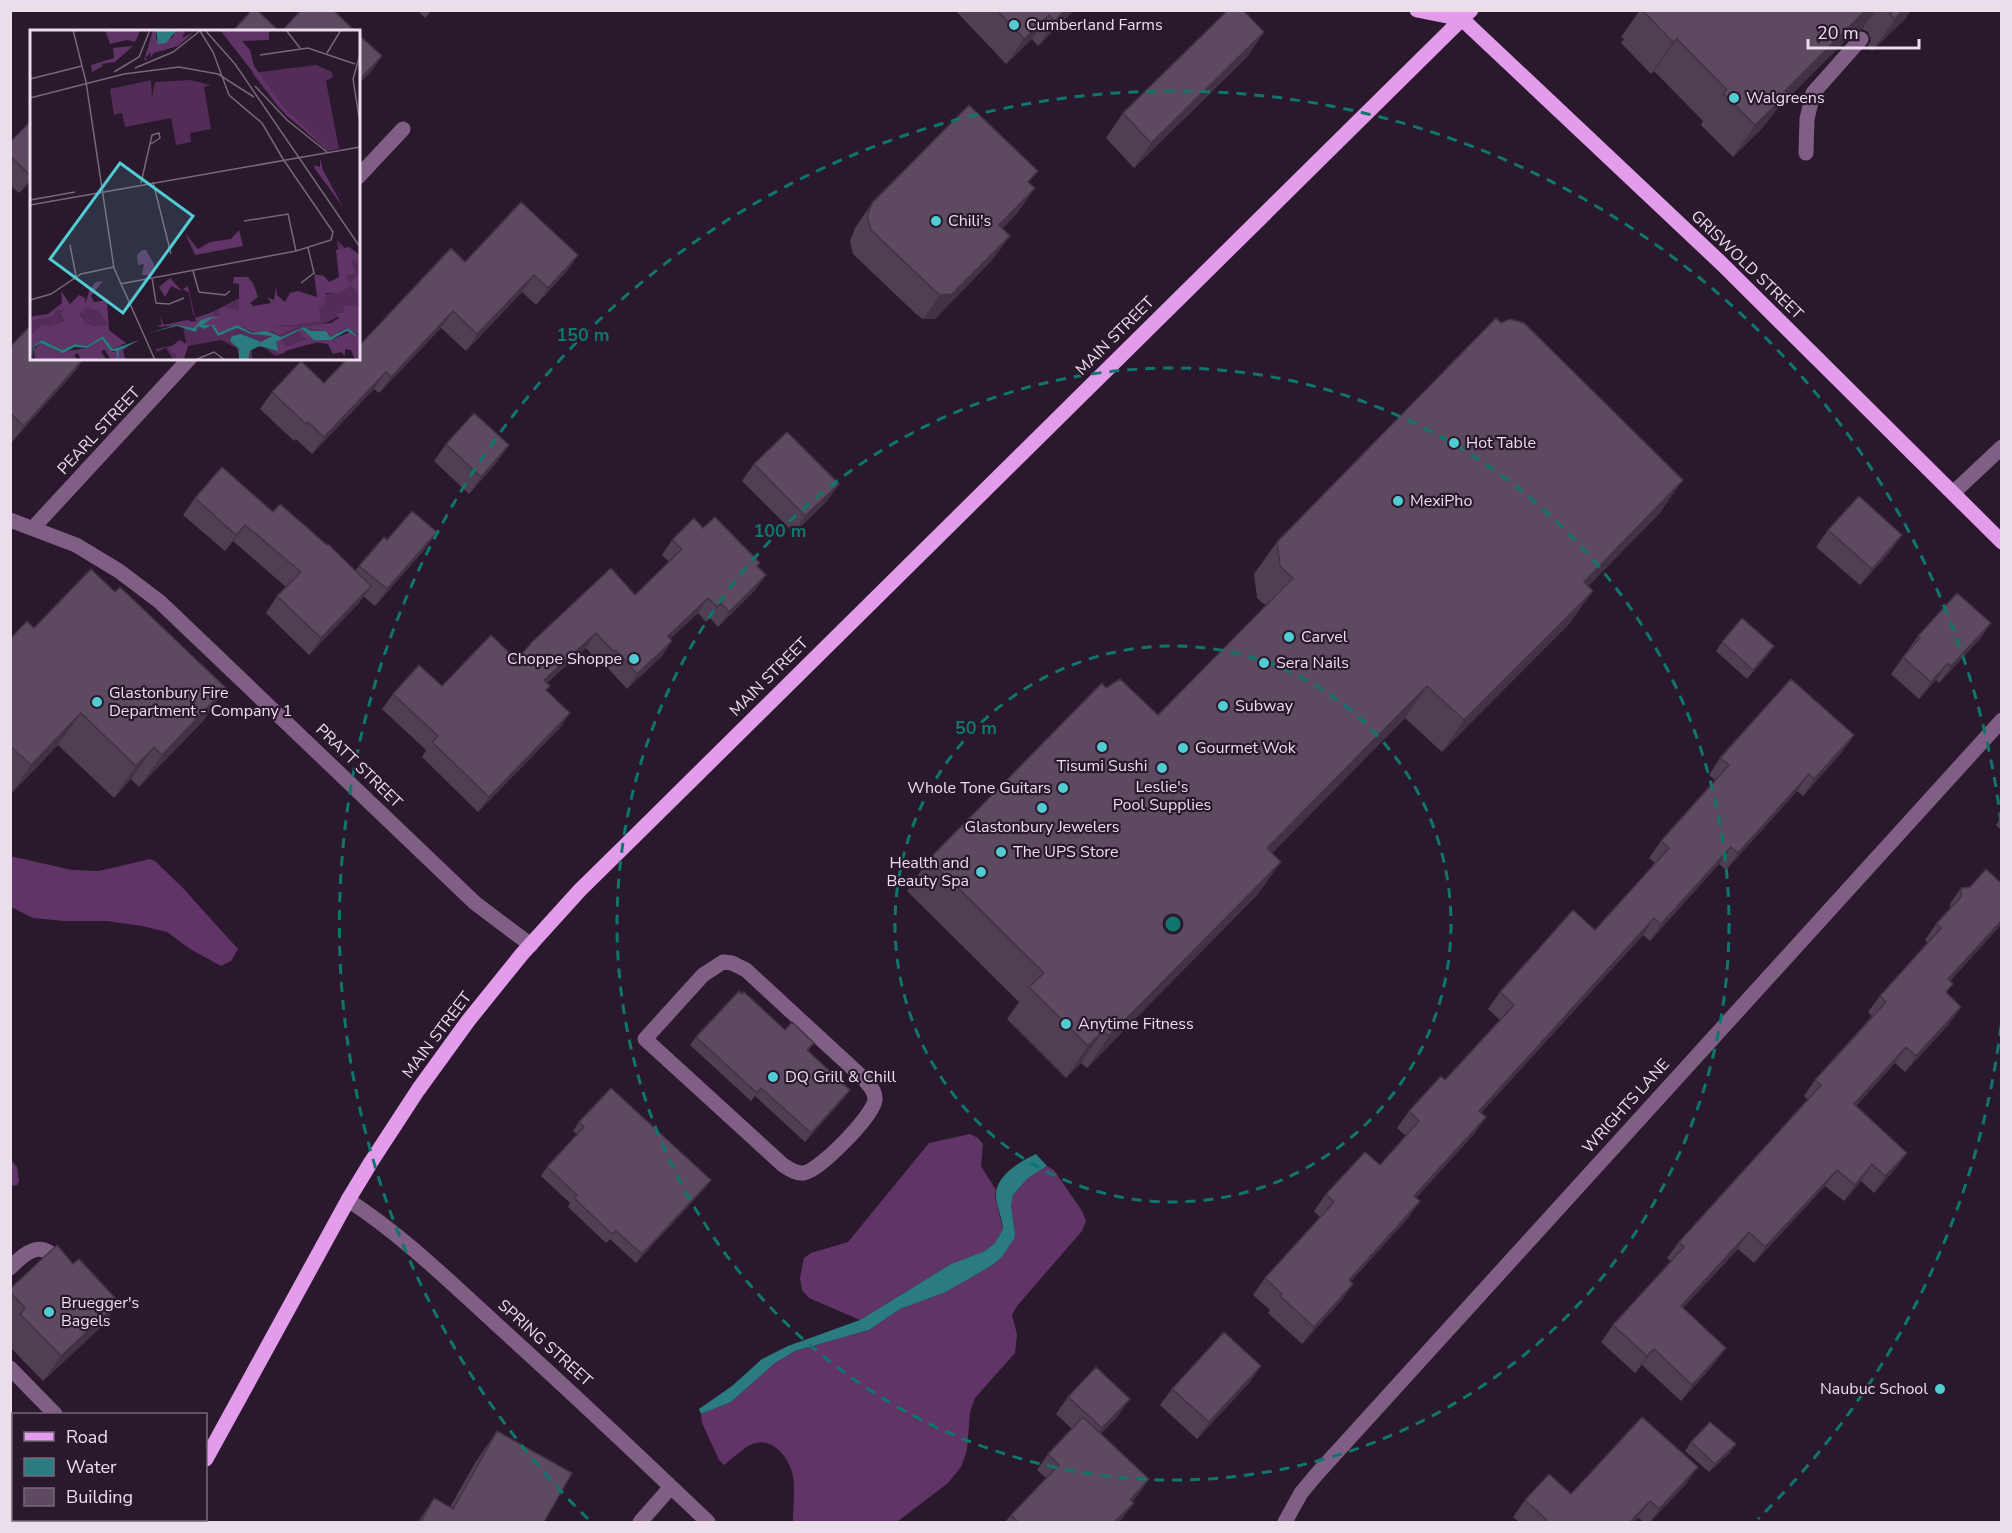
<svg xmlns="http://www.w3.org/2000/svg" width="2012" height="1533" viewBox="0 0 2012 1533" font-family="'Nunito Sans',sans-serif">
  <rect width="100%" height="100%" fill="#2a182c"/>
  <!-- forest -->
  <path fill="#603466" d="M10,856L72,870L99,871L150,859L155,861L182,887L238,949L231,961L221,966L190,949L167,932L142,926L107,921H64L33,918L11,907Z
    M970,1134L978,1138L983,1144L981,1166L996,1190L995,1196L1003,1229L995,1243L985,1251L951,1264L860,1320L809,1298L802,1290L800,1278L804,1258L811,1253L848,1242L929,1143Z
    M11,1160L17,1167L19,1181L17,1185L11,1186Z
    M1047,1166L1054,1170L1082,1211L1086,1221L1082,1231L1017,1306L1012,1315L1017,1334L1015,1353L975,1398L970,1412L967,1450L961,1467L948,1483L897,1522H793C793,1508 795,1490 793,1476C789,1456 771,1435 750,1445C741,1450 732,1459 724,1465L719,1460L702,1423L701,1414L731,1402L775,1363L795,1351L869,1330L900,1309L946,1292L991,1266L1001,1258L1015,1233L1011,1205L1013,1195L1028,1178Z"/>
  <!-- water -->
  <path fill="#2b7c80" d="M1036,1154L1047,1166L1028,1178L1013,1195L1011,1205L1015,1233L1014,1239L1001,1258L991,1266L946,1292L900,1309L869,1330L795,1351L775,1363L731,1402L701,1414L699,1409L732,1386L762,1359L788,1346L860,1320L951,1264L985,1251L995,1243L1003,1229C1002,1218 997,1207 996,1197C994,1176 1021,1161 1036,1154Z"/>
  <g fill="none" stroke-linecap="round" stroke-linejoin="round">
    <!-- minor -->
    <path stroke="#805f84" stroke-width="15" d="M1806,153L1807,119L1813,93L1861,39
      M358,177L403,129
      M1953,493L2002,447
      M10,520L76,545L119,571L160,602L475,903L531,945
      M33,528L190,358
      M723,962L732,963L746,970L861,1076C867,1083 876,1090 875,1100C873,1116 820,1170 804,1173C796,1174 789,1169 783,1165L645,1039L703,975Z
      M348,1200C402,1235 448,1280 495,1323C567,1388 638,1455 708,1522
      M10,1268C32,1246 42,1241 65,1266
      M10,1368L55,1414
      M640,1522L671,1487
      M1285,1522L1301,1493L1316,1475L2002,720"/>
    <!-- major -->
    <path stroke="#e39ceb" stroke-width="15" d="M1417,10L1462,19
      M1462,19L1722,264L2002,542
      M206,1459L348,1200L371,1162L418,1090L468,1021L522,954L580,890L641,830L1471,10
      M171,1522L172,1520"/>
  </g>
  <!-- wall -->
  <path fill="#503f53" d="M417,10H432L425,18Z
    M955,10H1074L1038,46L1032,39L1006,64Z
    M1640,10H1911L1905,19L1872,51L1868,46L1871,40L1868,32L1862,29L1854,32L1776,110L1765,125L1733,157L1701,125L1703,121L1654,71L1651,74L1621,43L1624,39L1621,37Z
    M1264,32L1247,57L1134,168L1106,138L1123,113Z
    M32,120V181L19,193L10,185V142Z
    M1029,183L1035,188L1017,213L1002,229L1010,236L992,260L935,319H923L916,314L853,254L850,241L855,228L872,203Z
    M578,255L566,272L536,305L522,292L466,351L441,328L379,393L374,389L312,454L296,439L294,441L260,409L272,392L324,383L465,262Z
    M10,347L76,370L12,442L10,441Z
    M446,444L509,445L497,462L469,494L434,461Z
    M754,464L839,484L827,501L794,533L742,481Z
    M195,498L273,512L355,571L359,566L387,540L425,549L375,606L363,596L359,603L309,655L266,613L277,596L286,587L233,541L225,551L183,515Z
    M1660,513L1588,586L1570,623L1442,752L1405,718L1272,853L1258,894L1087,1068L1081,1063L1066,1078L1007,1019L1019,1002L907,891L929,859L1106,688L1158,715L1266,606L1257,598L1254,574L1277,542Z
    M703,528L758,567L766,575L755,590L718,627L710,618L706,622L698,613L670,639L662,656L627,689L605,665L603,667L586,648L547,683V691L560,728L478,812L422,757L426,750L382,709L393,694L442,686L517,660L635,595L669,562L662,555L672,540Z
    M1828,530L1890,552L1860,585L1816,547Z
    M1991,623L1979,640L1939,683L1936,680L1919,699L1891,674L1918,636Z
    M34,628L204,720L139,787L131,779L114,798L58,745L10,795V639Z
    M1722,642L1768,655L1747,679L1716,651Z
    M1854,735L1842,752L1803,796L1797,791L1726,870L1719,864L1650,941L1643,935L1481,1113L1486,1117L1474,1134L1416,1198L1420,1201L1408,1218L1350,1282L1341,1301L1302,1344L1268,1313L1270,1310L1253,1295L1265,1278L1320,1217L1314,1211L1326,1194L1380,1165L1406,1136L1397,1128L1409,1111L1445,1080L1500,1020L1488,1009L1500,992L1595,930L1655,863L1649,858L1661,841L1715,780L1709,775L1720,758Z
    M2001,817V830L1996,825Z
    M1961,888L1998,928L1950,981L1947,993L1950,1023L1905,1072L1895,1063L1856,1106L1907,1153L1895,1169L1874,1193L1861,1181L1844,1201L1825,1186L1754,1263L1738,1249L1683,1308L1714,1364L1681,1401L1642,1365L1635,1373L1601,1342L1613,1325L1671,1261L1667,1258L1679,1242L1808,1100L1804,1096L1815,1080L1872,1016L1868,1012L1880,996L1928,943L1925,940L1936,924L1950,909V904Z
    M742,994L785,1030L814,1043L808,1051L844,1098L805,1142L755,1096L751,1101L690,1045L696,1037Z
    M579,1122L711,1180L705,1188L636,1263L610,1239L606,1243L568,1207L570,1203L541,1176L547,1167L577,1134L573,1131Z
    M73,1264L101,1327L43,1381L10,1347V1289Z
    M1261,1366L1249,1383L1197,1439L1160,1405L1172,1389Z
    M1068,1397L1118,1416L1101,1434L1149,1479L1138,1495L1132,1501L1122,1519L1119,1522H1005L1011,1515L1046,1478L1037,1470L1048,1454L1072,1429L1056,1414Z
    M497,1431L544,1522H418L434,1498L450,1507L475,1463Z
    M1691,1442L1730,1453L1709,1472L1685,1451Z
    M1686,1484L1650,1522H1644L1638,1518L1634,1522H1519L1513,1517L1525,1500L1571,1494Z"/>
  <!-- shaded-wall -->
  <path fill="#413343" d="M1065,10H1074L1038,46L1055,21Z
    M1866,10H1876L1862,29L1854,32L1776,110L1765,125L1733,157L1755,125L1785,91Z
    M1903,10H1911L1905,19L1872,51L1895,19Z
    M1049,15L1032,39L1006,64L1024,39Z
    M1264,32L1247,57L1134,168L1151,143Z
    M1677,39L1654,71L1651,74L1673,42Z
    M382,56L371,72L358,85V81Z
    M32,176V181L19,193Z
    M1035,188L1017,213L982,250L999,225Z
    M1010,236L992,260L935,319H923L940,295Z
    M578,255L566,272L536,305L548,288Z
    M534,275L522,292L466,351L477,334Z
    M453,311L441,328L379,393L391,377Z
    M84,358H85L76,370L12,442L24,426Z
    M386,372L374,389L312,454L324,437Z
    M509,445L497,462L469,494L481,477Z
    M1683,480L1660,513L1561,614L1584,582Z
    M839,484L827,501L794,533L805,516Z
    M245,525L233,541L225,551L236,535Z
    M437,532L425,549L375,606L387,589Z
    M1902,535L1890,552L1860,585L1872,569Z
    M766,575L755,590L718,627L729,612Z
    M371,586L359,603L309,655L321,638Z
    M1593,591L1570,623L1442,752L1464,720Z
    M708,598L698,613L657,651L668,636Z
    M721,603L710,618L706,622L717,607Z
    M1991,623L1979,640L1939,683L1951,666Z
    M596,633L586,648L533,695L544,680Z
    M672,641L662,656L627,689L637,674Z
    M1774,646L1768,655L1747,679L1753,670Z
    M1948,663L1936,680L1919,699L1931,682Z
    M1427,686L1405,718L1245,881L1267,848Z
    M226,688L204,720L139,787L162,755Z
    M81,713L58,745L10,795L31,765Z
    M570,713L560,728L478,812L489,797Z
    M1854,735L1842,752L1803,796L1814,779Z
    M154,747L131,779L114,798L136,766Z
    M1809,774L1797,791L1726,870L1738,853Z
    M1731,847L1719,864L1650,941L1661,924Z
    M1281,862L1258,894L1087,1068L1109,1036Z
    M1654,918L1643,935L1467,1128L1479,1111Z
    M2001,921V924L1998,928L1937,996L1948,979Z
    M1961,1007L1950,1023L1905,1072L1916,1056Z
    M1103,1031L1081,1063L1066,1078L1088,1046Z
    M1906,1047L1895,1063L1843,1121L1854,1104Z
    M850,1090L844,1098L805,1142L811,1133Z
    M1486,1117L1474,1134L1402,1213L1414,1196Z
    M1907,1153L1895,1169L1874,1193L1885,1176Z
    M1872,1164L1861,1181L1844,1201L1855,1185Z
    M1837,1170L1825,1186L1754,1263L1765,1247Z
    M711,1180L705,1188L636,1263L642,1254Z
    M1420,1201L1408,1218L1337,1297L1349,1280Z
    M1749,1232L1738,1249L1670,1322L1681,1306Z
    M1353,1284L1341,1301L1302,1344L1314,1327Z
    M119,1302L101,1327L43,1381L61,1356Z
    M1726,1348L1714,1364L1681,1401L1692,1385Z
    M1654,1349L1642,1365L1635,1373L1647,1356Z
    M1261,1366L1249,1383L1197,1439L1209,1422Z
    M1130,1399L1118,1416L1090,1445L1102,1428Z
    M1736,1444L1730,1453L1709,1472L1715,1464Z
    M1698,1467L1686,1484L1650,1522L1659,1509Z
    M1149,1479L1138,1495L1119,1516L1130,1500Z
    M1650,1501L1634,1522H1630Z
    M1134,1503L1122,1519L1119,1522H1114Z"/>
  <!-- building -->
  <path fill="#5d4960" stroke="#413343" stroke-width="1.5" d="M252,10H257L280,32H232Z
    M301,10H333L356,32H281Z
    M997,10H1065L1055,21L1049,15L1024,39Z
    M1228,10H1243L1264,32L1151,143L1123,113Z
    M1644,10H1866L1785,91L1788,93L1755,125L1723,93L1727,90L1677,39L1673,42L1643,11Z
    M1892,10H1903L1895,19L1890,14Z
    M358,34L382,56L358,81Z
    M969,105L1038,171L1028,182L1035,188L999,225L1010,236L952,294L940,295L933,289L871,230L867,216L872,203Z
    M32,120V176H31L10,156V142Z
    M521,202L578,255L548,288L534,275L477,334L453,311L391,377L386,372L324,437L308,422L306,424L272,392L301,361L324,383L348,358H358V347L451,248L465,262Z
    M1496,318L1501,323L1510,319L1524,323L1683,480L1584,582L1593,591L1464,720L1427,686L1267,848L1281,862L1109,1036L1103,1031L1088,1046L1029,987L1044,973L929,859L1102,683L1106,688L1120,679L1158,715L1293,578L1280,566L1277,542Z
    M31,325L32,326V358H84L24,426L10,413V347Z
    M474,413L509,445L481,477L446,444Z
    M787,432L839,484L805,516L754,464Z
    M222,467L273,512L280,504L327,545L328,544L371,586L321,638L277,596L301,572L245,525L236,535L195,498Z
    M1859,496L1902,535L1872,569L1828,530Z
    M412,511L437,532L387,589L359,566L384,537L387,540Z
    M715,517L760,563L757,566L766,575L729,612L721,603L717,607L708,598L668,636L672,641L637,674L616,650L614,652L596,633L544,680L550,686L546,690L570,713L489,797L432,742L438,736L393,694L419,665L442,686L491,635L517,660L532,642L611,568L635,595L682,549L672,540L694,518L703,528Z
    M91,569L115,592L120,587L226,688L162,755L154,747L136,766L81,713L31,765L10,746V639L27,621L34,628Z
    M1957,593L1991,623L1951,666L1948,663L1931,682L1903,657L1920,638L1918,636Z
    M1742,618L1774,646L1753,670L1722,642Z
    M1791,679L1854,735L1814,779L1809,774L1738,853L1731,847L1661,924L1654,918L1479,1111L1486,1117L1414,1196L1420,1201L1349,1280L1353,1284L1314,1327L1280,1296L1282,1294L1265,1278L1334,1202L1326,1194L1365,1152L1380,1165L1419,1121L1409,1111L1441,1076L1445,1080L1514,1005L1500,992L1573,910L1595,930L1669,848L1661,841L1729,765L1720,758Z
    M1986,869L2001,883V921L1948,979L1953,984L1946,992L1961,1007L1916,1056L1906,1047L1854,1104L1907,1153L1885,1176L1872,1164L1855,1185L1837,1170L1765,1247L1749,1232L1681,1306L1726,1348L1692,1385L1654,1349L1647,1356L1613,1325L1684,1247L1679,1242L1821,1085L1815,1080L1886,1002L1880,996L1941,928L1936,924L1961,897V888L1970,887Z
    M739,991L742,994L744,992L785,1030L792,1022L814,1043L807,1050L850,1090L811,1133L761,1088L757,1093L696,1037Z
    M611,1088L711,1180L642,1254L616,1231L612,1234L574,1198L577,1195L547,1167L584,1127L579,1122Z
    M57,1245L73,1264L79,1259L119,1302L61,1356L20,1314L25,1308L10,1292V1289Z
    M1224,1332L1261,1366L1209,1422L1172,1389Z
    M1096,1367L1130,1399L1102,1428L1068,1397Z
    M1083,1417L1149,1479L1130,1500L1134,1503L1114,1522H1018L1011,1515L1059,1465L1048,1454Z
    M1642,1417L1698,1467L1659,1509L1650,1501L1630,1522H1545L1547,1520L1525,1500L1549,1474L1571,1494Z
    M1710,1422L1736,1444L1715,1464L1691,1442Z
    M497,1431L572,1473L544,1522H421L434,1498L453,1509Z"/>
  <!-- distance rings -->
  <g fill="none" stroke="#0f766e" stroke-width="3" stroke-dasharray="10 8">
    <circle cx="1173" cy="924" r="278"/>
    <circle cx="1173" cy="924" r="556"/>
    <path d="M2001 1026A834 834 0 0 1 1758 1519M588 1519A834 834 0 1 1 2001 822"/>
  </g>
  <!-- markers -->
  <g fill="#51ccd2" stroke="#2a182c" stroke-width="2">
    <circle cx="1014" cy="25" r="6"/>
    <circle cx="1734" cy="98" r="6"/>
    <circle cx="936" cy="221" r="6"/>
    <circle cx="1454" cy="443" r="6"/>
    <circle cx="1398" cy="501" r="6"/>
    <circle cx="1289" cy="637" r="6"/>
    <circle cx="634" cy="659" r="6"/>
    <circle cx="1264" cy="663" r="6"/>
    <circle cx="97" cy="702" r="6"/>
    <circle cx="1223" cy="706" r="6"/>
    <circle cx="1102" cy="747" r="6"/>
    <circle cx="1183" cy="748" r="6"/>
    <circle cx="1162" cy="768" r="6"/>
    <circle cx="1063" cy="788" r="6"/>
    <circle cx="1042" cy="808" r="6"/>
    <circle cx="1001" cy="852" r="6"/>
    <circle cx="981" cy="872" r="6"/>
    <circle cx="1066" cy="1024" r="6"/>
    <circle cx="773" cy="1077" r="6"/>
    <circle cx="49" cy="1312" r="6"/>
    <circle cx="1940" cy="1389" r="6"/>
  </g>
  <g text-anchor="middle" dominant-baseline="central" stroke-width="4.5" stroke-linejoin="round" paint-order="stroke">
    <!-- poi labels -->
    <g font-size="16" fill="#eadeeb" stroke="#2a182c" text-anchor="start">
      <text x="1026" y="25">Cumberland Farms</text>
      <text x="1746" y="98">Walgreens</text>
      <text x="948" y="221">Chili's</text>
      <text x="1466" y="443">Hot Table</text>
      <text x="1410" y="501">MexiPho</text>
      <text x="1301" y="637">Carvel</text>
      <text x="622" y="659" text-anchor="end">Choppe Shoppe</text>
      <text x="1276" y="663">Sera Nails</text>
      <text x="109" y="693">Glastonbury Fire<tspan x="109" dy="18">Department - Company 1</tspan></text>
      <text x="1235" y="706">Subway</text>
      <text x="1195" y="748">Gourmet Wok</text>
      <text x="1102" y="766" text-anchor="middle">Tisumi Sushi</text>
      <text x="1162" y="787" text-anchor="middle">Leslie's<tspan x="1162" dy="18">Pool Supplies</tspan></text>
      <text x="1051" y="788" text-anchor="end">Whole Tone Guitars</text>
      <text x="1042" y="827" text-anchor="middle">Glastonbury Jewelers</text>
      <text x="1013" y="852">The UPS Store</text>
      <text x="969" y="863" text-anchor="end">Health and<tspan x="969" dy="18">Beauty Spa</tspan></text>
      <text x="1078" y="1024">Anytime Fitness</text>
      <text x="785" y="1077">DQ Grill &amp; Chill</text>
      <text x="61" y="1303">Bruegger's<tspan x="61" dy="18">Bagels</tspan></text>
      <text x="1928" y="1389" text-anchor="end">Naubuc School</text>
    </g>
    <!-- street labels -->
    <g font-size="16" fill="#eadeeb" stroke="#2a182c">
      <text transform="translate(1747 265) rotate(44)">GRISWOLD STREET</text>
      <text transform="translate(1115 336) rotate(-45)">MAIN STREET</text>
      <text transform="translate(99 431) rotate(-47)">PEARL STREET</text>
      <text transform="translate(769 677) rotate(-45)">MAIN STREET</text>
      <text transform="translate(359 766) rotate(44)">PRATT STREET</text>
      <text transform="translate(437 1035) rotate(-53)">MAIN STREET</text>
      <text transform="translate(1626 1106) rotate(-48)">WRIGHTS LANE</text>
      <text transform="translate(545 1343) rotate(42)">SPRING STREET</text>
    </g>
  </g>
  <!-- overview -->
  <g transform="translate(30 30)">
    <rect width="330" height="330" fill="#2a182c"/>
    <path d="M286,35L302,42L303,47L296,51L309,119L297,121L248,77L222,43ZM121,50L122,67L125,52L160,50L181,55L174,57L181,99L160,103L161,112L146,115L141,88L95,97L92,83L84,85L80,59ZM307,210L330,233V330H326L316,275L312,281L316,283L292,295V312L255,319V323L245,326L233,316L221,319L223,330H210L207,318L191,310L158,316L154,330H143L136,318L127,322L125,319L156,313L153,296H126L165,291L207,269L213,270L215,284L260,276L291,274L292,278L295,264H309L313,260ZM57,278L68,281L77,294L64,296L56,293L50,283ZM36,279L30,284L34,291L20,296L12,294L3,303L0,301L1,291L22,287L26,281Z" fill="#532d57"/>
    <path d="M75,0H109V4L105,12L97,10L80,14ZM123,0H126V9L131,13L143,7L145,0H156L152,8L164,2L148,16L124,23L120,28L121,22L115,28L118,30H114ZM190,0H239V10L212,11L220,20L224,36L253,77L298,119L256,85ZM103,16L85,32L71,34L73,36L62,42L61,35L84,28L83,18ZM290,128L293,140L313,177L285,139L284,135L290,137ZM209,200L213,216L165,225L155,203L168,219L180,212L201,209ZM319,217L330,225V233L321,229L326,244H318L316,250L320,253L330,241V266L321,255L309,264L296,263L293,279L289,275L291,291L242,297H266L249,305L244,301L227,303L207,295L189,303L184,295L174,297V290L164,299L149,295L127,297L132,294L129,284L134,295L157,290L167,293L163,284L159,263L153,259L158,256L165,288L183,282V286L189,285V279L194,277L209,281V254L203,253L204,247H218L223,253L228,267L220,273L223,276L241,273L237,267L244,270L246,256L247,265L255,272L260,263L268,261L287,267L284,244L294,246L299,252L309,247L306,220ZM112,220H116L124,234L123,245H112L114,234L108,235L107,225ZM140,248L152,261L141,256L135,267L129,257ZM73,251L61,266L64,272L77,270L79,300L96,313L83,319L73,306L57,316L45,314L32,320L12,310L3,316L0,330V301L3,303L12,294L20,296L34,291L30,283L36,279L26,281L23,287L0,291L3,286L18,284L32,273L31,261L40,274L49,265L55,268V274L60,259L66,252ZM57,278L68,281L77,294L64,296L56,293L50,284ZM315,275L330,277V305L317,298L300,307L295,301L273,297L301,293L309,288L307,283H316L312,281ZM272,299L284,310H301L320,302L330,308V329L325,330L321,320L315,319V326L311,322L303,324L298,314L285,312L247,324L246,312L251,310L256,317L276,309L269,302ZM72,309L83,322L100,315L93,320L95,329L81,330L74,319L71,322L77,330H51L48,323L44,325L48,330H5L4,319L10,313L30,322L57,318ZM150,310L158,315L153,330H149L139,318Z" fill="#603466" fill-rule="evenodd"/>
    <path d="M126,0H145L146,1L136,13L128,14ZM181,287H192L182,288L173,295H184L189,303L207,295L222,303L236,301L251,307L274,297L281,301H296L300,307L318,298L330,308L317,301L301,310H284L272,299L246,312L248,321L229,316L220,321L218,330H209V319L200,311L202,306L211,304L231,312L242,306L221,304L207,298L188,306L181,295L175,299L168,296L166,302L147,296L118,303L146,295L164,298L171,290ZM73,306L83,319L110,310L88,321L89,325L87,330V321H81L72,309L57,318L45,317L33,323L10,313L4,317L2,330L3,316L12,310L32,320L45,314L57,316Z" fill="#2b7c80"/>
    <path fill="none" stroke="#776778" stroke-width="1.5" d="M43,0L56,52L84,238L125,330M175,0L205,34L330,217M256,0L270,18M170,1L183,22L199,65L232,93L253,129M297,23L311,0M230,25L278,18L325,34M330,25L323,49L330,93M105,38L143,22L171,0M84,42L109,27L120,0M0,49L52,36M225,56L257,90L297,122M0,68L94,44L149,37L188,44L224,67M123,152L141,224M111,153L122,105L129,103L130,108L121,114M0,170L45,162M0,175L330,117M214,191L258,184L266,221M40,215L46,246M163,241L169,262L195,265L200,261M122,248L126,273L139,274L154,268M271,253L284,243L278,218M90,254L266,221L301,210L303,202L253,129M0,270L21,264L51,244L84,237M165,330L184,322L195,330"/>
    <path fill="#51ccd2" fill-opacity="0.15" stroke="#51ccd2" stroke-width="3" d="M90,133L163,186L93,283L20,229Z"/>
    <rect width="330" height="330" fill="none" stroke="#eadeeb" stroke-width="3"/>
  </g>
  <circle cx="1173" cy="924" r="9" fill="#0f766e" stroke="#2a182c" stroke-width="3"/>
  <g font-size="18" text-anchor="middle" font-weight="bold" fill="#0f766e" stroke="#2a182c" stroke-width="4.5" stroke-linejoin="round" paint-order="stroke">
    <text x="583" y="341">150 m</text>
    <text x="780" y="537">100 m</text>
    <text x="976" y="734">50 m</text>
  </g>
  <!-- border -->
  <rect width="2012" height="1533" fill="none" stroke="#eadeeb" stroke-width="24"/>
  <!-- legend -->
  <rect x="12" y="1413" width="195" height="108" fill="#2a182c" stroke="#776778" stroke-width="1.5"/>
  <rect x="24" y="1432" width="30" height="9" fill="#e39ceb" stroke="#776778" stroke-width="1.5"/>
  <text x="66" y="1443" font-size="18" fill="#eadeeb">Road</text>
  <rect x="24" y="1458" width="30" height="18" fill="#2b7c80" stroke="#776778" stroke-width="1.5"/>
  <text x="66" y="1473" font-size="18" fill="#eadeeb">Water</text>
  <rect x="24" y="1488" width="30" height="18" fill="#5d4960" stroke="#776778" stroke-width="1.5"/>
  <text x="66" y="1503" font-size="18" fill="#eadeeb">Building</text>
  <!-- scale -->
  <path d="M1808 39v9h111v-9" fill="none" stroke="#eadeeb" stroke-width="3"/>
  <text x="1817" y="39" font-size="18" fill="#eadeeb" stroke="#2a182c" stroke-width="4.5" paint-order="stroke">20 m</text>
</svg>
